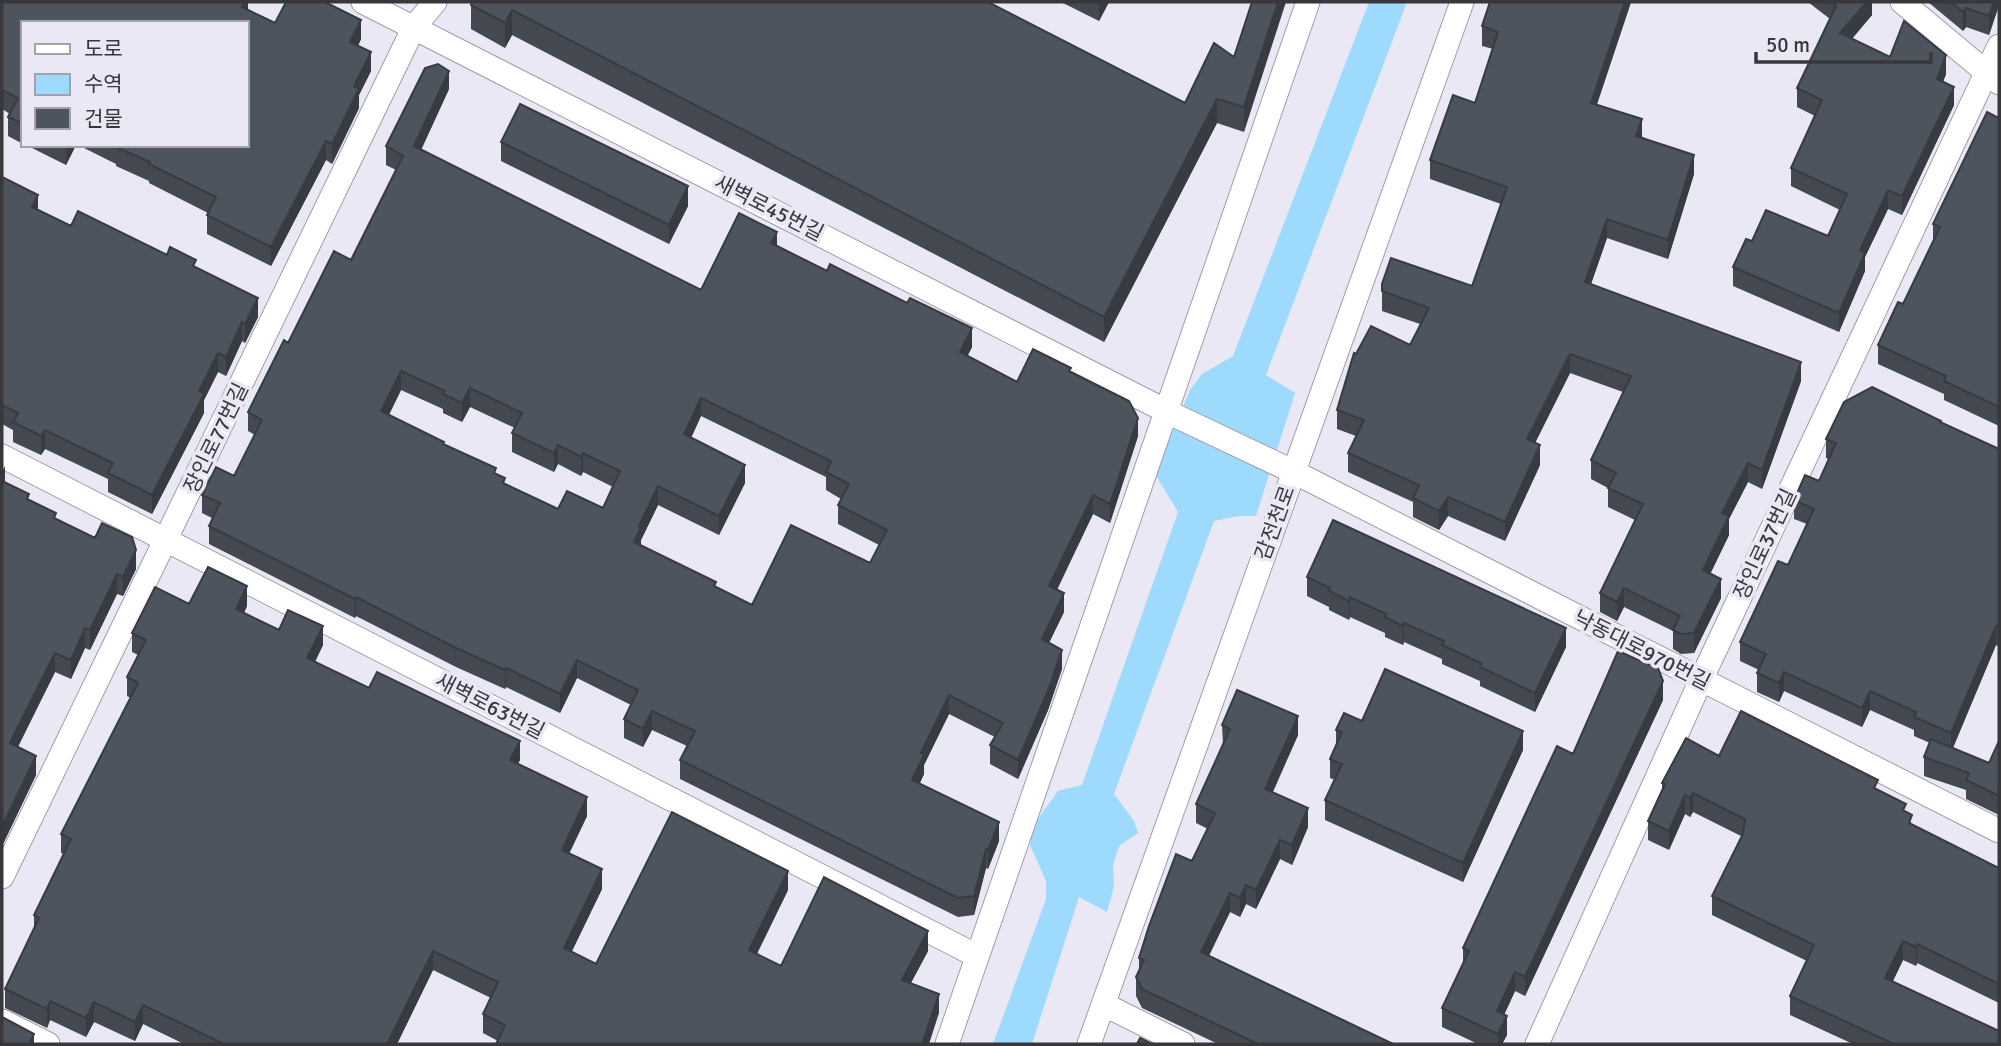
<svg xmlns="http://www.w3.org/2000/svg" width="2001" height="1046" viewBox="0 0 2001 1046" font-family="Signika,'Noto Sans KR',sans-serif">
  <rect width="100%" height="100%" fill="#eae8f5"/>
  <!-- water -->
  <path fill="#9edafb" d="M1369,2H1407L1266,375L1295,393L1256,516H1239L1214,521L1114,794L1134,821L1138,833L1119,846L1113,865L1114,887L1107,912L1079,897L1032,1044H993L1046,899V881L1030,845L1032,827L1058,791L1082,785L1178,512L1155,474L1190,390L1202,374L1233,356Z"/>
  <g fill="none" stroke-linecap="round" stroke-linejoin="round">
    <!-- minor casing -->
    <g stroke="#9f9da9" stroke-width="25">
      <path id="minor" d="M363,2L1174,415L1294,472L1999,831
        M1902,2L1999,83
        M2,456L977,956
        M2,877L414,27L435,2
        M1103,1004L1183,1044
        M2,1021L48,1044
        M947,1044L1308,2
        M1089,1044L1462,2
        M1537,1044L1701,680L1999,46"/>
    </g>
    <!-- minor -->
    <use href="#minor" stroke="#fff" stroke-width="23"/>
  </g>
  <!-- wall -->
  <path fill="#434851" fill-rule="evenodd" d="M2,2H248V10L275,23L361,39L358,46L371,71L359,95V108L332,164L326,160L271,266L207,234V215L208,213L149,183V181L116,166V164L78,145H247L23,23V144L8,136V117L10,114L2,109Z
    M1061,2H1109L1099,21Z
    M1252,2L1244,132L1217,123L1104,342L512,35L505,48L471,29V5L1185,103L1234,57Z
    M1490,2H1631L1597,104L1694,174L1668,259L1607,238L1591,284L1801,381L1762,489L1748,482L1729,519V535L1710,574L1721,598L1694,653L1681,654L1673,649V631L1624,607L1617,621L1600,612V593L1635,520L1608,507V488L1591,479V460L1623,392L1570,373L1535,443L1540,465L1505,541L1448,516L1439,530L1413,517V502L1348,472V453L1356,436L1337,429V410L1356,354L1410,345L1420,324L1382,311V284L1472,286L1501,204L1430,179V160L1475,103L1493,49L1482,46V26Z
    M1808,2H1872V15L1852,39L1890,57L1946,74L1943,82L1954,105L1902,215L1888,209L1865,257V271L1839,332L1733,286V267L1752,241L1828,236L1840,210L1791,186V168L1815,116L1797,107V88L1830,19Z
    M1928,2H1999V5L1989,35L1966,27L1963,31Z
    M449,89L421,150L701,290L777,246L972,347L967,356L1017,382L1071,372L1138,436L1110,523L1093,514L1057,590L1064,612L1049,643L1062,669L1048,710L1018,779L990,764V745L995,737L949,714L924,765V774L920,783L999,841L988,869L986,868L974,915L958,917L680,779V760L687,746L652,730L643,747L624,738V719L631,705L577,678L560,713L506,687L505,689L456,667L356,616L355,618L209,544V526L212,518L202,513V495L234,476L255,435L248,431V412L288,343L351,260L396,170L386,165V146ZM401,390L443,409V413L462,422L470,407L515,428L512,433V452L554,472L558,464L581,476L583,472L613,487L603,508L558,509L505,484L496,474L389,415ZM701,416L826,477V490L841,499L838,505V524L879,545L870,563L752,605L716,587L641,545V540L658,505L719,535L745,483L691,438Z
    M1999,118V426L1944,400V394L1878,364V345L1903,304L1933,242V224Z
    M501,142L688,206L669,244L501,161Z
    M26,145H76L66,165Z
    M2,177L38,210L71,226L167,255L196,267L258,317L245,343L242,341L226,376L218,372L204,400V413L152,514L108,492V479L45,449L41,455L13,442V430L2,424Z
    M1941,423L1999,449V647L1996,645L1953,748L1989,763L1999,741V815L1966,799V790L1924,776V757L1930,743L1914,736V730L1870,710L1862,727L1784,691L1779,702L1757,692V673L1759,670L1740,661V642L1788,565L1807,524L1794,519V500L1819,481L1829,459L1826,458V439Z
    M2,465L5,483L56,519L136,569L123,596L117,594L90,650L85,648L71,679L55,672L18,747L36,775L2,846Z
    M1307,577L1566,647L1535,712L1480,686V681L1442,664V659L1404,642L1403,645L1385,637V633L1350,617L1349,620L1329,610V607L1307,596Z
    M189,604L247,606L244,613L279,630L323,645L315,662L520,760L518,763L587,816L569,853L602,889L571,952L596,964L788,890L757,954L781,966L928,951L911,983L939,1013L498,1041L483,1033V1014L491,998L433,970L397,1044H184L143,1024L135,1041L94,1022L86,1037L50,1020L47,1028L5,1008V989L34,929V915L64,854L61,853V834L131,698L127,696V677L138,655L132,652V633Z
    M1663,700L1525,996L1515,991L1504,1015L1507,1035L1502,1044H1478L1442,1027V1008L1463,963V948L1573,754Z
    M1362,721L1523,750L1463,882L1325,820V800L1335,780L1330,778V759L1336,745V730Z
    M1222,725L1298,735L1273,792L1308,827L1292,865L1280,859L1256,909L1246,904L1240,917L1230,912L1209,956L1393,1044H1218L1142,1008L1136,996V977L1139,970V958L1208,829L1196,823V804L1223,745Z
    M1719,756L1878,790L1906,812L1912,825L1999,868V1003L1917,963L1916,966L1903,960L1893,981L1999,1044H1853L1790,1015V996L1807,961L1712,915V896L1741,836L1693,812L1690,817L1685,814L1669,850L1648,840V821L1662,790V783Z"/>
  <!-- shaded-wall -->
  <path fill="#373b42" d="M244,2H248V14L242,7Z
    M1099,2H1109L1099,21Z
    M1278,2H1286L1244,132V107Z
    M1625,2H1631L1591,122V103Z
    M1867,2H1872V15L1840,52V33Z
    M1994,2H1999V5L1989,35V16Z
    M1966,8V27L1963,31V12Z
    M512,10V35L505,48V23Z
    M361,20V39L350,61V42Z
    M371,52V71L359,95V108L332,164V144L354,86Z
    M1946,55V74L1937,97V79Z
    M449,71V89L414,165V146Z
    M1954,87V105L1902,215V196Z
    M1217,99V123L1104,342V317Z
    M1642,119V138L1636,136Z
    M326,141V160L271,266V247Z
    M67,145H76L66,165Z
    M1694,155V174L1668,259V240Z
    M688,186V206L669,244V225Z
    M1888,190V209L1865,257V271L1839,332V313L1860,250Z
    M38,195V214L32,207Z
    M1607,219V238L1585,301V282Z
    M777,232V251L771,243Z
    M258,298V317L245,343V324Z
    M242,322V341L226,376V357Z
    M972,328V347L960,371V352Z
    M218,353V372L204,400V413L152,514V495L199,391Z
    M1570,354V373L1527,459V439Z
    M1801,362V381L1762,489V470Z
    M401,371V390L381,430V411Z
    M470,388V407L462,422V403Z
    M701,398V416L684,453V434Z
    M1138,418V436L1110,523V504Z
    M45,430V449L41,455V436Z
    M558,445V464L554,472V453Z
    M1540,445V465L1505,541V522Z
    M583,453V472L581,476V457Z
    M1748,463V482L1729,519V535L1703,589V570L1722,513Z
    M745,465V483L719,535V516Z
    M5,466V485L2,491V472Z
    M658,486V505L641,540V546L634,542L639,526Z
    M1093,495V514L1049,605V586Z
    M1448,497V516L1439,530V511Z
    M136,550V569L123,596V577Z
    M117,574V594L90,650V630Z
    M1721,579V598L1694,653V633Z
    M247,586V606L236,628V609Z
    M1624,588V607L1617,621V602Z
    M1064,593V612L1042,657V639Z
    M356,597V616L355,618V599Z
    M1350,597V617L1349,620V601Z
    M1404,623V642L1403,645V626Z
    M323,626V645L307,677V658Z
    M1996,626V645L1951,752V733Z
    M85,628V648L71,679V660Z
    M1566,628V647L1535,712V693Z
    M1062,650V669L1048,710L1018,779V760Z
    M55,653V672L10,762V743Z
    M577,660V678L560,713V694Z
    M506,668V687L505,689V670Z
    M1784,672V691L1779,702V683Z
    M1663,681V700L1525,996V977Z
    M1870,691V710L1862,727V708Z
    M949,695V714L924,765V774L912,799V780L921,753Z
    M652,711V730L643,747V729Z
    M1298,716V735L1265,808V789Z
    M1523,731V750L1463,882V863Z
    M520,741V760L510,779V760Z
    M36,756V775L2,846V827Z
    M1693,793V812L1690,817V798Z
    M1685,795V814L1669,850V831Z
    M587,797V816L562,869V850Z
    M1308,808V827L1292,865V845Z
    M999,822V841L988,869V850Z
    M1280,840V859L1256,909V890Z
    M986,849V868L974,915V896Z
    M602,869V889L564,968V948Z
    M788,871V890L749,969V950Z
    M1246,885V904L1240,917V898Z
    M1230,893V912L1201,971V952Z
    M928,931V951L902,999V980Z
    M1903,941V960L1885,997V978Z
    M1917,944V963L1916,966V947Z
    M433,951V970L397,1044H387Z
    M1515,972V991L1497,1030V1011Z
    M939,994V1013L929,1044H922Z
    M50,1001V1020L47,1028V1009Z
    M94,1002V1022L86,1037V1018Z
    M143,1005V1024L135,1041V1022Z
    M1507,1016V1035L1502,1044H1498V1034Z
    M34,1034V1044H29Z"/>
  <!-- building -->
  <path fill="#4e545e" stroke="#373b42" stroke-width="2" fill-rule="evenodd" d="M2,2H244L242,7L275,23L286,2H325L361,20L350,42L371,52L354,86L359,89L332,144L326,141L271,247L207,215L216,197L149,164L150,162L116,147L117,145H247V23H23V124L8,117L18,98L2,90Z
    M472,2H988L1185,103L1214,43L1234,57L1252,2H1278L1244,107L1217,99L1104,317L512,10L505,23L471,5Z
    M1490,2H1625L1591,103L1642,119L1636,136L1694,155L1668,240L1607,219L1585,282L1801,362L1762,470L1748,463L1722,513L1729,516L1703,570L1721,579L1694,633L1681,634L1673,630L1680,616L1624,588L1617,602L1600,593L1643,504L1608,488L1616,473L1591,460L1631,376L1570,354L1527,439L1540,445L1505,522L1448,497L1439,511L1413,498L1419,485L1348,453L1364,420L1337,410L1354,353L1356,354L1371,326L1410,345L1429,308L1382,291V284L1391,258L1472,286L1507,187L1430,160L1453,95L1475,103L1498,32L1482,26Z
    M1831,2H1867L1840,33L1890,57L1904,21L1946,55L1937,79L1954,87L1902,196L1888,190L1860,250L1865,253L1839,313L1733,267L1746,239L1752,241L1766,210L1828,236L1847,194L1791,168L1822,100L1797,88L1836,6Z
    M1951,2H1994L1989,16L1966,8L1963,12Z
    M438,64L449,71L414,146L701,290L739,213L777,232L771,243L827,271L830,264L907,303L910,298L972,328L960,352L1017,382L1033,349L1071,368L1069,371L1129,401L1138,418L1110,504L1093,495L1049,586L1064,593L1042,639L1062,650L1048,691L1018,760L990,745L1003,723L949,695L921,753L924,755L912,780L999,822L988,850L986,849L974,896L958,898L680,760L695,731L652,711L643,729L624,719L638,690L577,660L560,694L506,668L505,670L456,648L356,597L355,599L209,526L220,503L202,495L216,467L234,476L262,420L248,412L284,340L288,343L334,251L351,260L403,156L386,146L425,68ZM401,371L445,391L443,394L462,403L470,388L522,413L512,433L554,453L558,445L581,457L583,453L620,471L603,508L567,491L558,509L503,483L505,478L494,473L496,468L443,444L444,442L381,411ZM701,398L831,461L826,472L849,484L838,505L887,530L870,563L791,525L752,605L714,586L716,582L634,542L641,527L639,526L658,486L719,516L745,465L684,434Z
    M520,104L688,186L669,225L501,142Z
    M1987,112L1999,118V407L1944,381L1946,376L1878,345L1898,302L1903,304L1940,227L1933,224Z
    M2,177L38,195L32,207L71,226L78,211L167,255L170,247L196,260L193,266L258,298L245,324L242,322L226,357L218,353L199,391L204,394L152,495L108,473L113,463L45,430L41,436L13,422L18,413L2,405Z
    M1872,387L1941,421L1940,422L1999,449V628L1996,626L1951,733L1914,717L1916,712L1870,691L1862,708L1784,672L1779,683L1757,673L1766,654L1740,642L1778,561L1788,565L1814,509L1794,500L1805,475L1819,481L1836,443L1826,439L1844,402Z
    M2,481L29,494L27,499L56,513L54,518L95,538L102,523L132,537L136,550L123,577L117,574L90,630L85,628L71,660L55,653L10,743L36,756L2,827Z
    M1333,520L1566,628L1535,693L1480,667L1481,663L1442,645L1444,641L1404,623L1403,626L1385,617L1386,614L1350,597L1349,601L1329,591L1330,588L1307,577Z
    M208,567L247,586L236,609L279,630L288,610L323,626L307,658L369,688L377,672L520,741L510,760L587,797L562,850L602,869L564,948L596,964L672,812L788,871L749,950L781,966L824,877L928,931L902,980L939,994L922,1044H496L505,1025L483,1014L498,982L433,951L387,1044H224L143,1005L135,1022L94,1002L86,1018L50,1001L47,1009L5,989L39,918L34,915L71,839L61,834L138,683L127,677L146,640L132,633L155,587L189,604Z
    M1618,651L1658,668L1663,681L1525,977L1515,972L1497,1011L1507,1016L1498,1034L1442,1008L1469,951L1463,948L1557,746L1573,754Z
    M1385,669L1523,731L1463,863L1325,800L1342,764L1330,759L1342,732L1336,730L1344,713L1362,721Z
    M1237,690L1298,716L1265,789L1308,808L1292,845L1280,840L1256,890L1246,885L1240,898L1230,893L1201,952L1393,1044H1258L1142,989L1136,977L1144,960L1139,958L1149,926L1176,854L1192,861L1215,813L1196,804L1230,729L1222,725Z
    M1741,711L1878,780L1874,788L1906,804L1903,810L1912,815L1909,823L1999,868V984L1917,944L1916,947L1903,941L1885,978L1999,1031V1044H1894L1790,996L1814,945L1712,896L1743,834L1745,819L1693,793L1690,798L1685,795L1669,831L1648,821L1665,784L1662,783L1686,738L1719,756Z
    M1931,739L1989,763L1999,741V796L1966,780L1969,773L1924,757Z
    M2,1017L34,1034L29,1044H2Z
    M1140,1038L1152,1044H1137Z"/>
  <g text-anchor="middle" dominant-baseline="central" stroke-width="7" stroke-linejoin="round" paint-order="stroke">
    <!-- street labels -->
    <g font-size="21" fill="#38373c" stroke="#eae8f5">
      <text transform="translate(769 208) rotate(27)">새벽로45번길</text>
      <text transform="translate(216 438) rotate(-64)">장인로77번길</text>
      <text transform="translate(1275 523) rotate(-70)">감전천로</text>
      <text transform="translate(1765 544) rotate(-65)">장인로37번길</text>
      <text transform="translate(1642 650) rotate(27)">낙동대로970번길</text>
      <text transform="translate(490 706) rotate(27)">새벽로63번길</text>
    </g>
  </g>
  <!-- border -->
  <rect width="2001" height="1046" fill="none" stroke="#38373c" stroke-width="7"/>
  <!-- legend -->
  <rect x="21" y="21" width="228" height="126" fill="#eae8f5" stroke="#a3a1ab" stroke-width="2"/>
  <rect x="35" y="44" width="35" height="10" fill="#ffffff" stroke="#a3a1ab" stroke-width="2"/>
  <text x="84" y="56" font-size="21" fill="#38373c">도로</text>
  <rect x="35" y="74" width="35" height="21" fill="#9edafb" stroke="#a3a1ab" stroke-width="2"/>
  <text x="84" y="91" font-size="21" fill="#38373c">수역</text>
  <rect x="35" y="108" width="35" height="21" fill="#4e545e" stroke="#a3a1ab" stroke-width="2"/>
  <text x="84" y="126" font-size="21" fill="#38373c">건물</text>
  <!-- scale -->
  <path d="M1756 52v10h175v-10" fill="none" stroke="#38373c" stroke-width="3.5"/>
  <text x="1766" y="52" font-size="21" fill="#38373c" stroke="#eae8f5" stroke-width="5" paint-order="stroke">50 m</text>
</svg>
